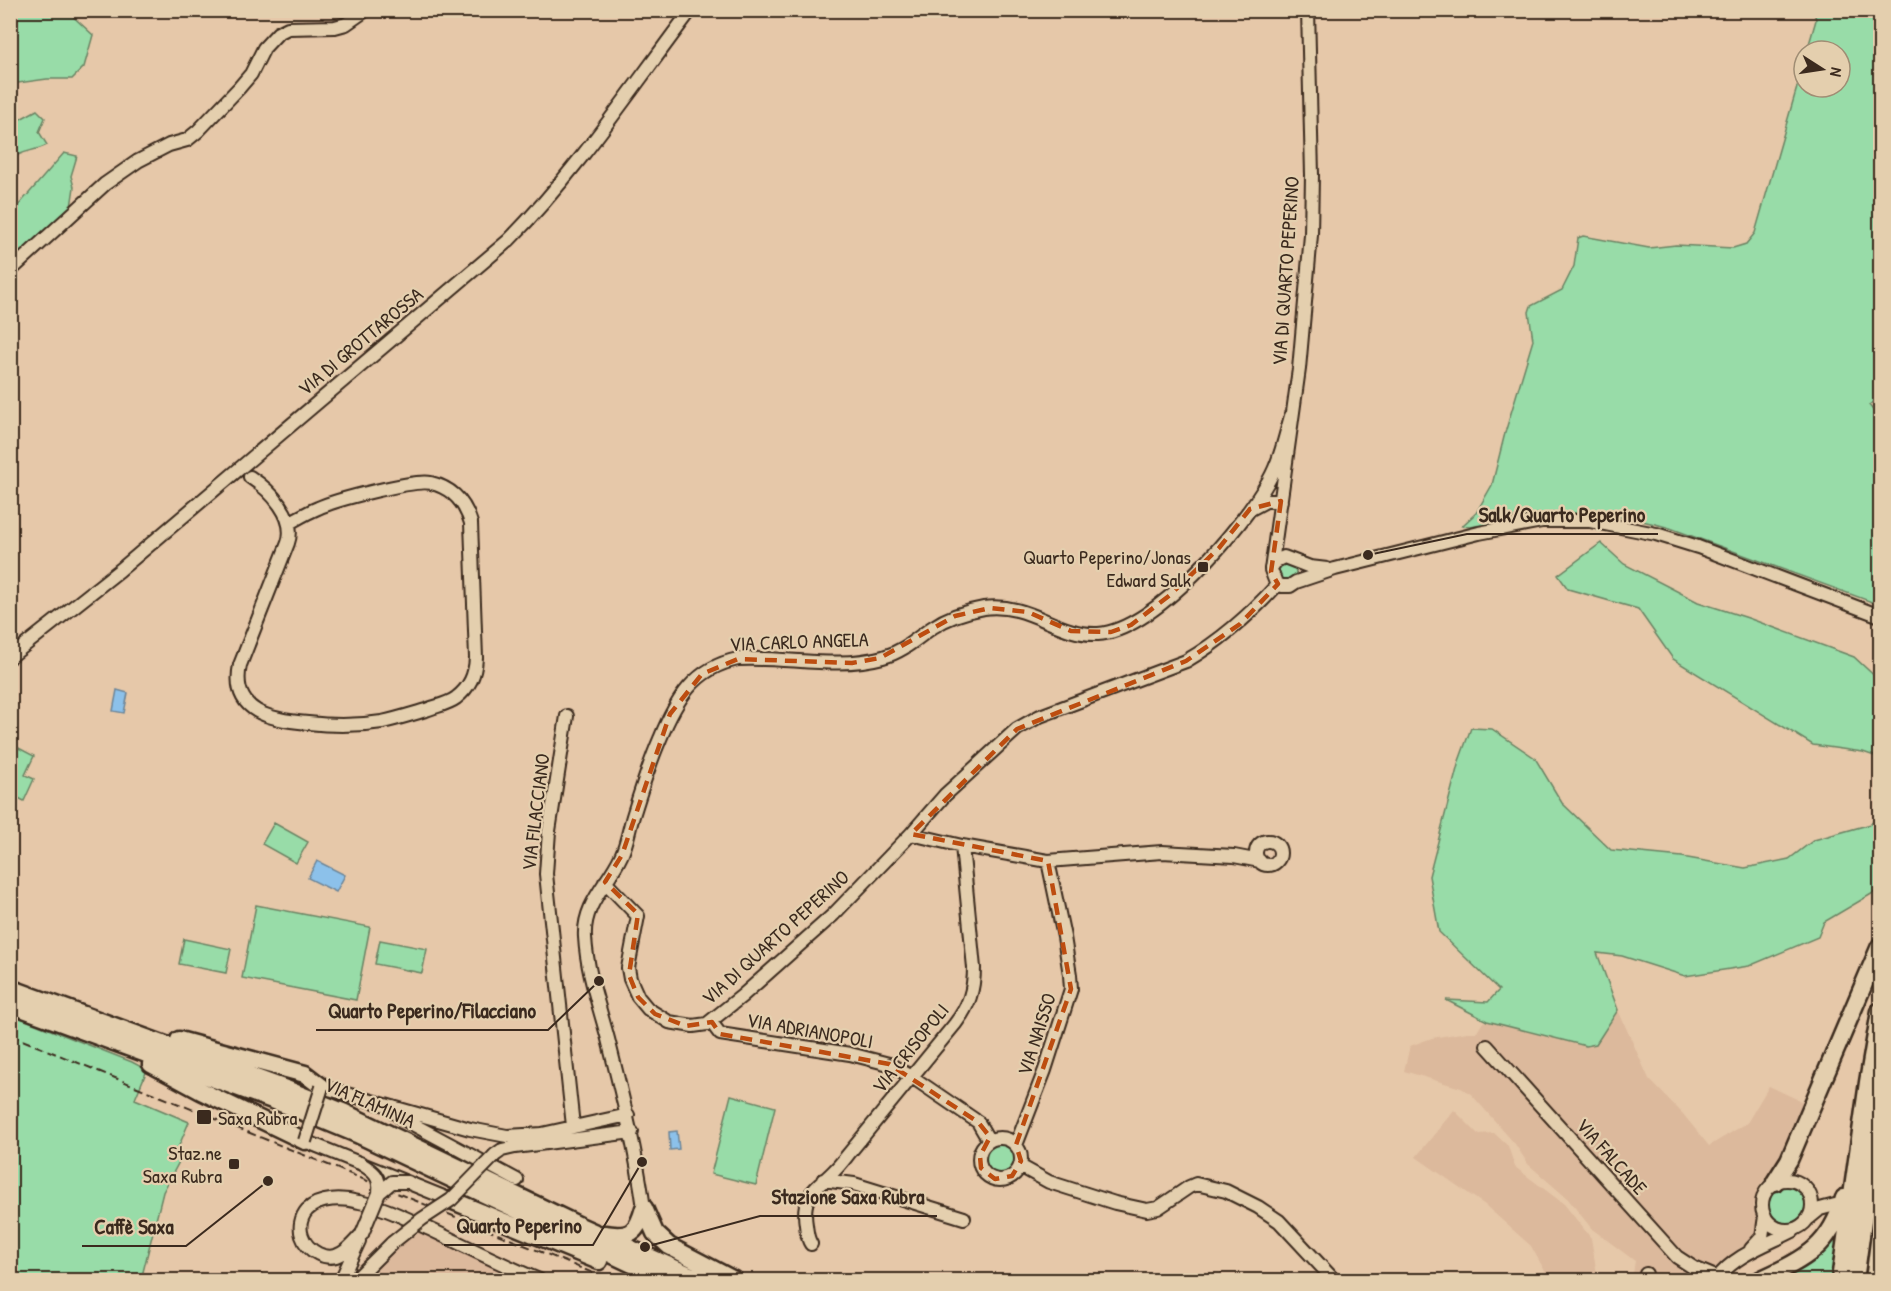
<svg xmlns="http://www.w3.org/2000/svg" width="1891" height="1291" viewBox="0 0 1891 1291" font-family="'Patrick Hand',sans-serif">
  <rect width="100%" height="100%" fill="#e6c8a9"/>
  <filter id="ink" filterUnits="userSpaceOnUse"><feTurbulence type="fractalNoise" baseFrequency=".0167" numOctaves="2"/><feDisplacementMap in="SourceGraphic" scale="12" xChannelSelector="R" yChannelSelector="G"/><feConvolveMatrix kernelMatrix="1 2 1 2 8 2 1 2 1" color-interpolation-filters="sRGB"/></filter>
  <g filter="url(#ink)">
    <!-- built -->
    <path fill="#dcb99c" d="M1618,1010L1649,1079L1683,1114L1709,1146L1747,1123L1769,1086L1805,1103L1776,1166L1759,1186L1753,1206L1759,1220L1758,1231L1749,1244L1738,1249L1713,1272L1708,1280H1632L1635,1261L1592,1229L1568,1199L1528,1164L1515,1144L1471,1094L1461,1088L1404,1071L1410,1046L1432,1038L1467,1032H1477L1483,1022L1487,1021L1586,1046L1595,1044Z
      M1454,1110L1478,1134L1494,1133L1508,1146L1515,1167L1564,1204L1591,1238L1598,1280H1550L1531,1246L1485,1205L1416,1157Z
      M419,1229L526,1280H370L378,1265Z"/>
    <!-- green -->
    <path fill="#98dca8" stroke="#6a8363" stroke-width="1.5" d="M11,10L67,11L93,35L84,67L72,79H47L11,84Z
      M1814,11H1880V396L1869,405L1880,419V605L1670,528C1627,516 1585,510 1540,514C1517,516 1493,523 1471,527L1462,526L1476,513L1492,485L1505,433L1533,340L1529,312L1531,306L1562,290L1574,266L1578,238L1583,236L1649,248L1676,245L1733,248L1746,244L1755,233L1804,63V87H1840V51H1807L1816,20Z
      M37,110L45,118L39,132L47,145C33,152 23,150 11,159V124Z
      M64,153L77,156L71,176L74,187L70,214L11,267L10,215Z
      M1601,543L1624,564L1698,602L1748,618L1854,657L1880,681V758L1863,752L1813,745L1673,659L1638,609L1568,589L1558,575Z
      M1276 572a10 10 0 1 1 20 0a10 10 0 1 1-20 0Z
      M1471,728L1492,729L1535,758L1562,803L1611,850L1682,857L1745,868L1789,859L1814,840L1871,824L1880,813V889L1824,922L1818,937L1749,966L1685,976L1622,956L1597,953L1618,1010L1596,1044L1586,1046L1487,1021L1446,1000L1488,1002L1499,990L1439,932L1429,876L1459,761Z
      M11,744L34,756L25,775L34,779L24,801L11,794Z
      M274,823L308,842L296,863L262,844Z
      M256,905L370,927L356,1000L242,978Z
      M184,939L231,949L226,973L179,964Z
      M380,940L427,949L422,973L375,964Z
      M10,1014L132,1062L147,1070L135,1099L189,1122L176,1153L182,1156L163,1192L141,1280H11Z
      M731,1095L775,1107L756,1185L711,1174Z
      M985 1159a16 16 0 1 1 32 0a16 16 0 1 1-32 0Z
      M1769 1205a18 18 0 1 1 36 0a18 18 0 1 1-36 0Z
      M1841,1227L1832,1280H1774Z"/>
    <!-- water -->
    <path fill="#8cc1ea" stroke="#6c8598" stroke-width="1.5" d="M117,690L128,693L124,713L113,711Z
      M317,861L345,875L336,892L308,878Z
      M677,1131L679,1149L670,1150L669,1132Z"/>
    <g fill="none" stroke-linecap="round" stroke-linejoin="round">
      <!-- stream -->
      <path stroke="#6c8598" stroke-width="2" d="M10,1280H11"/>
      <!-- minor-tunnel -->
      <path stroke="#c4a88d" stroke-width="12" stroke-dasharray="12 6" stroke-linecap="butt" d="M1857,1208L1880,1211"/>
      <!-- minor casing -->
      <g stroke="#3b2a1e" stroke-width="16">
        <path id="minor" d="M1308,10L1312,175L1311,235L1299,369L1271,570L1276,583L1282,586H1290L1296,582L1335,569L1479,533L1542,521H1590L1656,534L1698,547L1880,616
          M10,271L105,184L138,161L169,145L187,140L198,131L239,88L251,74L264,48L278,33L288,28L335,27L346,24L366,10
          M250,477C270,490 297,517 288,543L240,665C230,713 272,720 308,723C333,726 357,726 382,722C397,719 412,714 426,710C436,706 448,704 456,698C470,687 475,675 476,658L471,523C465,503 453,488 431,483C415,479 335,500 318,508C308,512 298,518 289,523
          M1251,509L1266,501H1281
          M1271,568L1276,561L1284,557L1310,567L1327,569
          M10,657L120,570L509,240C577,171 632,88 691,10
          M567,716L549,831L546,874L573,1126
          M911,834L962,846L1048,861L1162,852L1234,856L1260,861
          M1256 853a12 12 0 1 1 24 0a12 12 0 1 1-24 0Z
          M605,882L638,916L628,968L630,979L638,997L648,1009L669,1022L693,1026L707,1024L742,996L833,915L911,834L945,795L1017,729L1040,716L1186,661C1222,640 1250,615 1278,584
          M711,1022L720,1034L850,1054L889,1064L912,1077L978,1122L989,1141
          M1487,1046L1677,1257L1694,1268L1718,1278
          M322,1087L470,1129L507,1136L542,1134L628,1115
          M393,1107L394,1112L403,1119L517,1180
          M979 1159a21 21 0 1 1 42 0a21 21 0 1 1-42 0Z
          M305,1141L451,1200
          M1016,1145L1045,1070L1071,989L1070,975L1064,937L1048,861
          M495,1155L502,1150L515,1147L632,1132
          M1020,1166L1049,1182L1115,1203L1147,1210L1158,1208L1189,1187L1196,1184L1226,1191L1258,1207L1279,1221L1334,1280
          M1762 1205a25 25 0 1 1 50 0a25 25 0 1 1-50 0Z
          M823,1180L854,1184L964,1218
          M644,1208C636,1150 622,1095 608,1039C599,1005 587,973 585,937C583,904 608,884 621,856C627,844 629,829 633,816C641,790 649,764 660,739C676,700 694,668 738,659C787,656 835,670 883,657C903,652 917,638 933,627C948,617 967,611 984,608C1030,602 1057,636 1098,634C1154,631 1243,527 1269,480C1280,461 1285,437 1291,416
          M1809,1218L1820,1209L1835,1205
          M362,1234C356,1240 349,1249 342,1253C327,1263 307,1251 302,1236C299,1227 301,1217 307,1210C320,1197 343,1198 359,1202C381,1206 403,1217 423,1226C462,1244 500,1264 539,1280
          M811,1244C807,1238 807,1232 806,1225C801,1193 816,1190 835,1170C841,1164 846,1157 851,1151L955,1024C969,1006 974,990 974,968L962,846
          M1751,1249L1762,1237L1765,1216
          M341,1280L359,1241
          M355,1280L392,1243
          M1645,1280L1646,1274
          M1716,1280C1734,1255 1766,1245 1793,1231"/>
      </g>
      <!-- highway casing -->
      <g stroke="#3b2a1e" stroke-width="21">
        <path id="highway" d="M10,988L286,1089L345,1113L580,1226L701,1280
          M10,1004L294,1108L357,1134L666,1280
          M179,1040L305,1074L322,1087
          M151,1064L201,1091L305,1141
          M1775,1182L1789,1160L1880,946
          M451,1200L599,1261
          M644,1208L655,1233L669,1246L734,1280
          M604,1234C631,1238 637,1233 644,1208
          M1760,1280C1804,1259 1830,1248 1844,1198
          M1840,1280L1868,1082L1880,1011
          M1855,1280L1880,1098
          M1874,1280L1880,1234"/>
      </g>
      <!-- minor -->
      <use href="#minor" stroke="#e4cfae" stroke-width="12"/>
      <!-- highway -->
      <use href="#highway" stroke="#e4cfae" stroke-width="16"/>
      <!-- rail -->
      <path stroke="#3b2a1e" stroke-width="2" stroke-dasharray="9 4.5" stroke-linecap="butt" d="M10,1035L610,1280"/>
      <!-- minor-bridge casing -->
      <g stroke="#3b2a1e" stroke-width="16" stroke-linecap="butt">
        <path id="minor-bridge" d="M305,1141L322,1087
          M360,1163C373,1171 381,1176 379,1193L362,1234
          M379,1193L392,1182H408
          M392,1243L422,1219L451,1200L495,1155"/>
      </g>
      <!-- minor-bridge -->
      <use href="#minor-bridge" stroke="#e4cfae" stroke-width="12"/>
    </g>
  </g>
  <!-- marked area -->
  <path fill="none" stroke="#bd4d10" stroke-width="4.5" stroke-dasharray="12 8" stroke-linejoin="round" d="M1281,501L1271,572L1278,584L1240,624L1186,661L1017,729L911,834L1048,861L1071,989L1016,1145L1021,1161L1012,1176L995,1179L981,1168L980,1156L990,1137L978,1122L889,1064L720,1034L712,1022L686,1026L655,1014L638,997L629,975L638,914L605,882L622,855L670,714L702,674L738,659L852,663L880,658L955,616L990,608L1028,612L1071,631L1111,632L1131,625L1170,595L1219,548L1250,509Z"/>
  <!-- markers -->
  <g fill="#3b2a1e" stroke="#e4cfae" stroke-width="2">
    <rect x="1197" y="561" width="12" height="12" rx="3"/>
    <rect x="196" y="1109" width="16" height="16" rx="3"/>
    <rect x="228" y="1158" width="12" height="12" rx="3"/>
  </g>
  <g text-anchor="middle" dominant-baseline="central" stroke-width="4.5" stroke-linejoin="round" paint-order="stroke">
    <!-- street labels -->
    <g font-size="20" fill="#3b2a1e" stroke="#e4cfae">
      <text transform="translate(1285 271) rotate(-86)">VIA DI QUARTO PEPERINO</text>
      <text transform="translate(360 341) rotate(-40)">VIA DI GROTTAROSSA</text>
      <text transform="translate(799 641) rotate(-2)">VIA CARLO ANGELA</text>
      <text transform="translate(535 812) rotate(-83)">VIA FILACCIANO</text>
      <text transform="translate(775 937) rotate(-42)">VIA DI QUARTO PEPERINO</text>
      <text transform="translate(810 1030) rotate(10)">VIA ADRIANOPOLI</text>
      <text transform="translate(1036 1034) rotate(-72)">VIA NAISSO</text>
      <text transform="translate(910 1048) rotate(-51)">VIA CRISOPOLI</text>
      <text transform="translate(370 1102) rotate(24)">VIA FLAMINIA</text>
      <text transform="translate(1612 1156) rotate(48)">VIA FALCADE</text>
    </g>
    <!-- poi labels -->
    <g font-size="20" fill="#3b2a1e" stroke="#e4cfae" text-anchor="end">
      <text x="1191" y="556">Quarto Peperino/Jonas<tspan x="1191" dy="23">Edward Salk</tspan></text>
      <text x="218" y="1117" text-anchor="start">Saxa Rubra</text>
      <text x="222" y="1152">Staz.ne<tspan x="222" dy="23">Saxa Rubra</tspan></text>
    </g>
  </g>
  <!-- callouts -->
  <path fill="none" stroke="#3b2a1e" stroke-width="2" d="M1368 555L1467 534H1658M599 981L548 1030H316M645 1247L760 1216H937M642 1162L593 1245H444M268 1181L186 1246H82"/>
  <g fill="#3b2a1e" stroke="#e4cfae" stroke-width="2">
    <circle cx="1368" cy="555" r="6"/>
    <circle cx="599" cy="981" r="6"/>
    <circle cx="645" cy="1247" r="6"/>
    <circle cx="642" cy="1162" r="6"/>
    <circle cx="268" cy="1181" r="6"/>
  </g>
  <g font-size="21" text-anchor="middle" font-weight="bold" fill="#3b2a1e" stroke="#e4cfae" stroke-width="4.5" stroke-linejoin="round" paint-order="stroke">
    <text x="1562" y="522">Salk/Quarto Peperino</text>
    <text x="432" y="1018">Quarto Peperino/Filacciano</text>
    <text x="848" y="1204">Stazione Saxa Rubra</text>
    <text x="519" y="1233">Quarto Peperino</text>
    <text x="134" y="1234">Caffè Saxa</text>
  </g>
  <!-- margin -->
  <rect width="1891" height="1291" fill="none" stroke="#e4cfae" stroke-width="36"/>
  <rect x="18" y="18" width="1855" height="1255" fill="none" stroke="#3b2a1e" stroke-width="2" filter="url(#ink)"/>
  <!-- north arrow -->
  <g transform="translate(1822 69) rotate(102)"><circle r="28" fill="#e4cfae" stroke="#a08d74" stroke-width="1.5"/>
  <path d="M0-4.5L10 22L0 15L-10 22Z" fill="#3b2a1e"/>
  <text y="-9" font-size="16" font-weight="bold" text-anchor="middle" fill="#3b2a1e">N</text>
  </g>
</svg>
